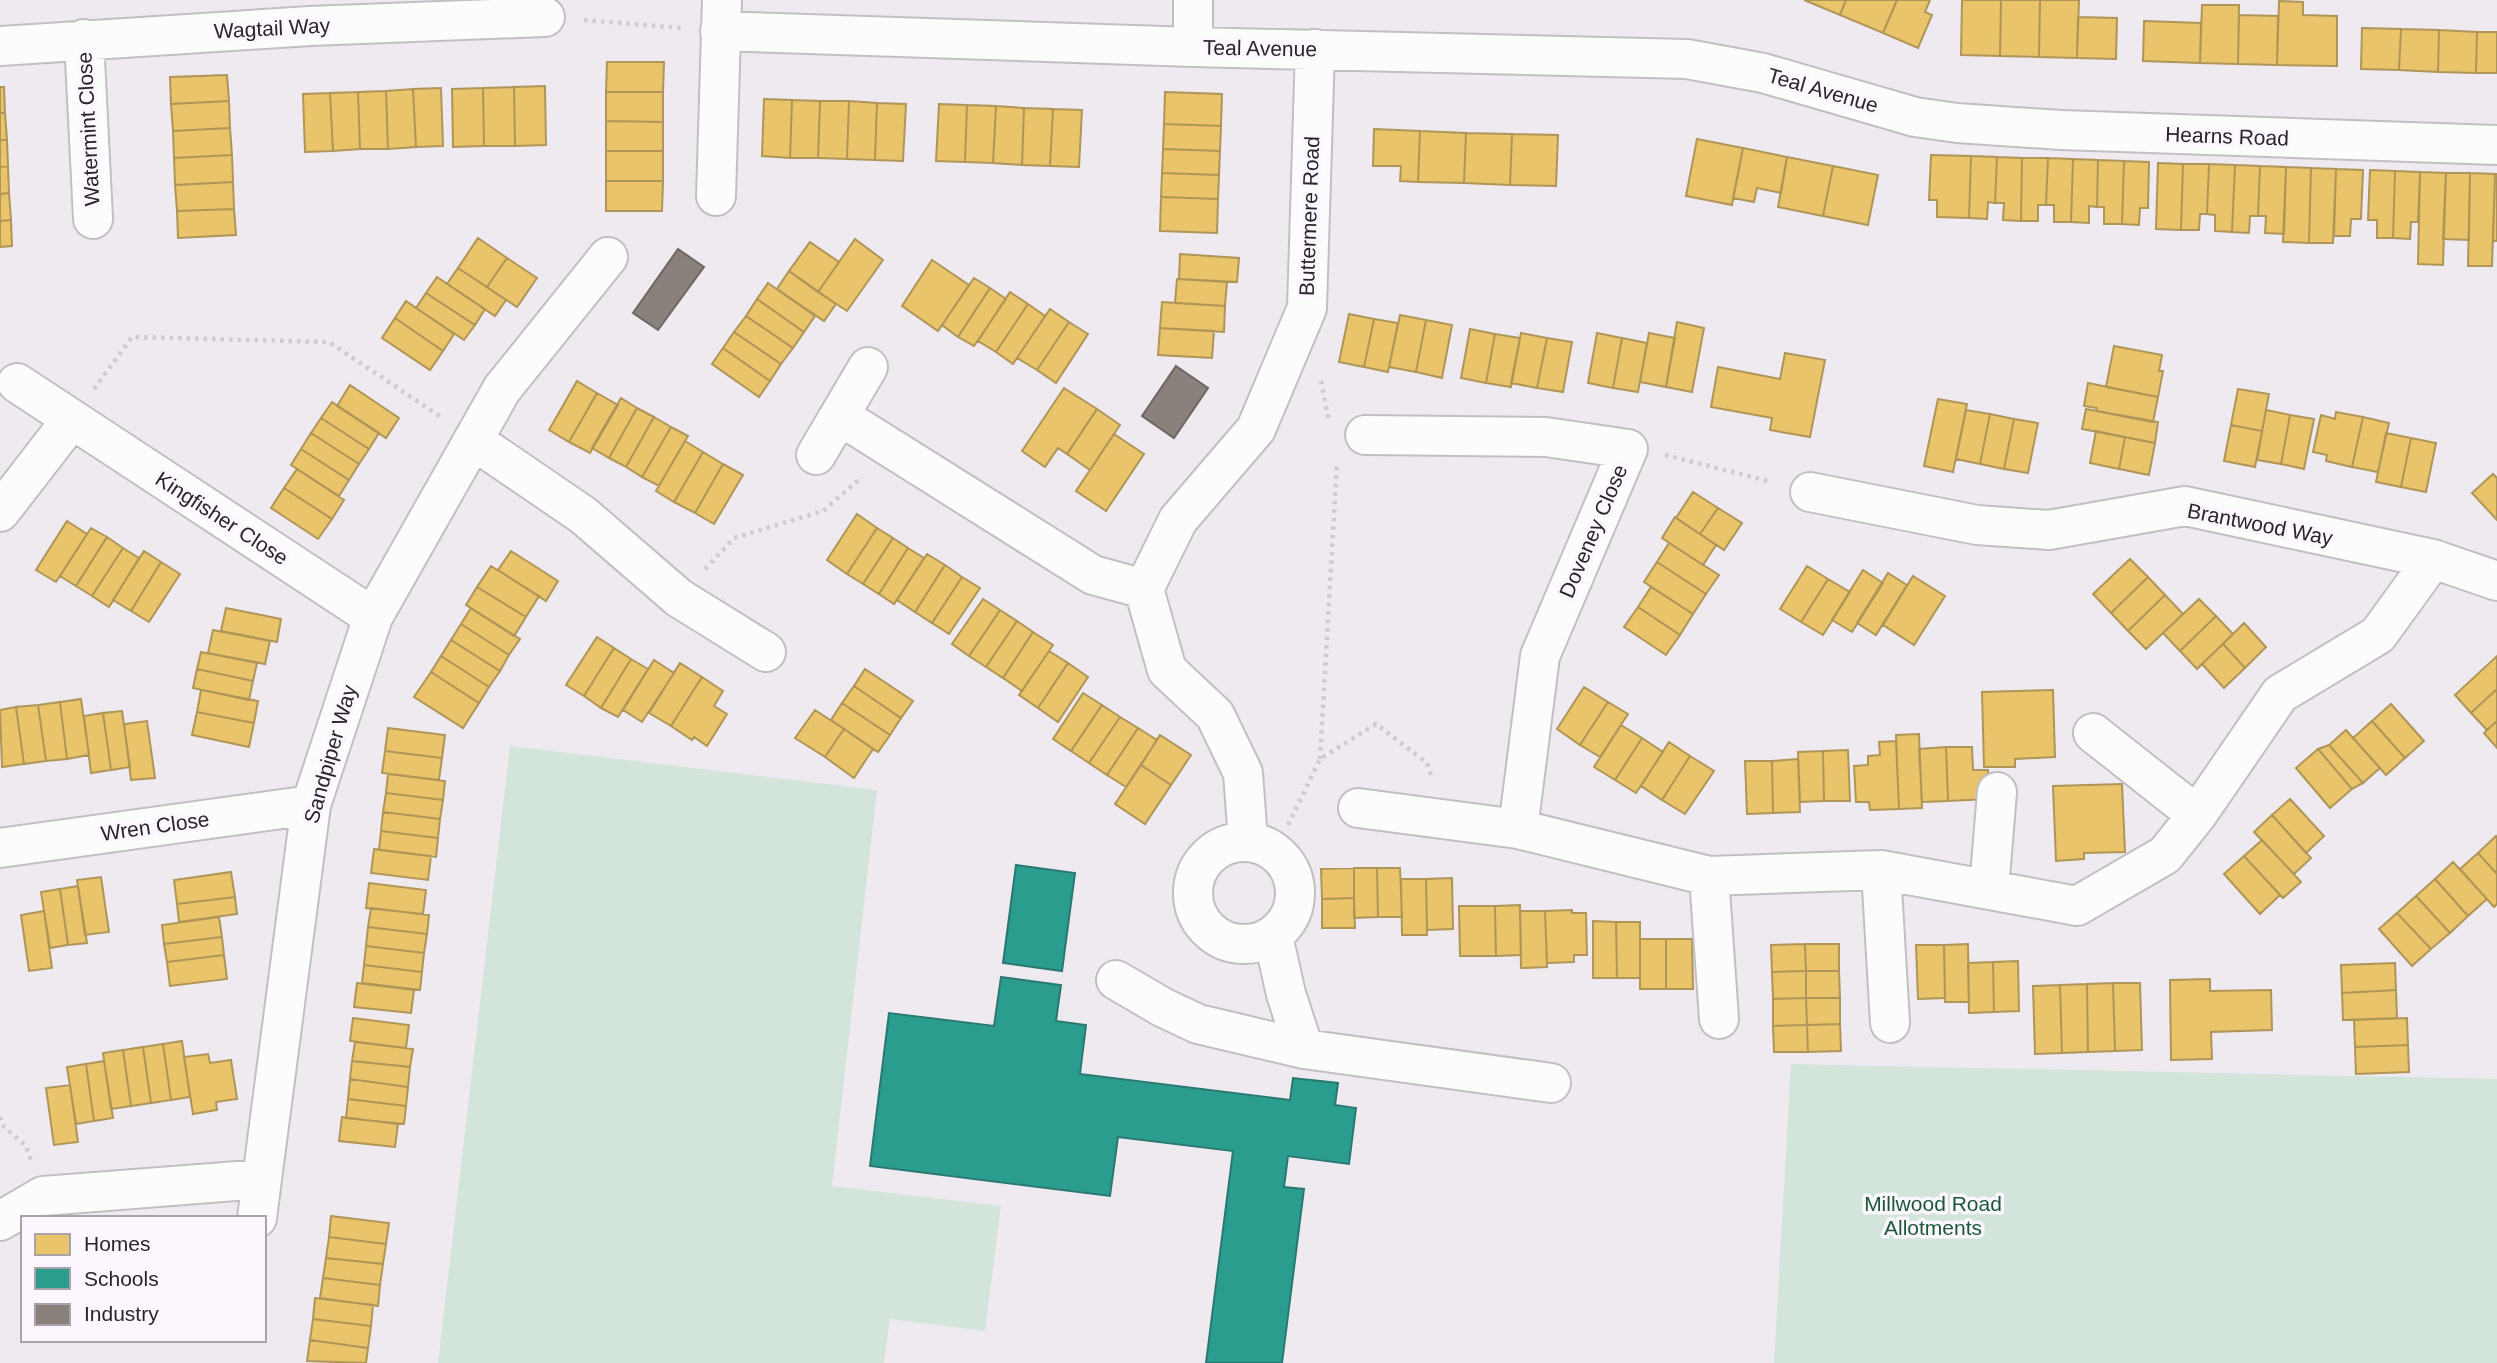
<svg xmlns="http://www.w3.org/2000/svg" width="2497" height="1363" viewBox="0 0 2497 1363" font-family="Helvetica,sans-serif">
  <rect width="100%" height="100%" fill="#efeaf0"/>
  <!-- green -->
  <path fill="#d3e4da" d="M510,746L877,790L832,1186L1001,1206L985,1331L890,1319L884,1363H438Z
    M1791,1064L2497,1079V1363H1774Z"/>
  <!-- homes -->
  <path fill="#e9c46a" stroke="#af9557" stroke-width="2" d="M1804,0H1846L1840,15Z
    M1846,0H1897L1883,33L1840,15Z
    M1897,0H1930L1925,12L1932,15L1918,48L1883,33Z
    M1962,0H2001L2000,56L1961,55Z
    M2001,0H2040L2039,57L2000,56Z
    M2040,0H2079L2077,58L2039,57Z
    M2279,1L2303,2V15L2337,16V66L2277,65Z
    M2202,5H2239L2238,64L2200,63Z
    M2239,15L2278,16L2277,65L2238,64Z
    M2078,17L2117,18L2116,59L2077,58Z
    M2144,21L2201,23L2200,63L2143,61Z
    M2362,28L2401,29L2399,70L2361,69Z
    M2401,29L2439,30L2438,72L2399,70Z
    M2439,30L2477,32L2476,73L2438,72Z
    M2477,32H2497V73H2476Z
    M607,62H664L663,92H606Z
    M227,75L229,101L171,104L170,77Z
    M545,86L546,145L515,146L514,87Z
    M0,87H4L5,113H0Z
    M514,87L515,146H484L483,88Z
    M441,88L443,146L416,147L413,89Z
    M483,88L484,146L453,147L452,89Z
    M413,89L416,147L388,149L386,91Z
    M386,91L388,149H360L358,92Z
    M358,92L360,149L333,151L330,93Z
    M606,92H663V122L606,121Z
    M1165,92L1222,94L1221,126L1164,124Z
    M330,93L333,151L305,152L303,94Z
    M764,99L792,100L790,158L762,156Z
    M792,100L820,101L818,158H790Z
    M229,101L230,128L173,131L171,104Z
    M820,101H849L847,159L818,158Z
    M849,101L877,103L875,160L847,159Z
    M877,103L906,104L903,161L875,160Z
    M939,104L967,105L965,162L936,161Z
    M967,105L996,106L993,163L965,162Z
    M996,106L1024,108L1022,165L993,163Z
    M1024,108L1053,109L1050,166L1022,165Z
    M1053,109L1082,110L1079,167L1050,166Z
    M0,113H5L7,140H0Z
    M606,121L663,122V151H606Z
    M1164,124L1221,126L1220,151L1163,149Z
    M230,128L232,155L174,158L173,131Z
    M1374,129L1420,131L1418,182L1400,181L1401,166H1373Z
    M1420,131L1466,133L1464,183L1418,182Z
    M1466,133L1512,134L1510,185L1464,183Z
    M1512,134L1558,135L1556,186L1510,185Z
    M1697,139L1743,148L1732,205L1686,196Z
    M0,140H7L8,166L0,167Z
    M1743,148L1787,157L1781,193L1757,188L1754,202L1733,198Z
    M1163,149L1220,151L1219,175L1162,173Z
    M606,151H663V181H606Z
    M232,155L233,182L175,185L174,158Z
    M1931,155L1971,156L1969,218L1937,217V200H1929Z
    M1971,156L1997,157L1995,203L1988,202L1987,219L1969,218Z
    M1787,157L1833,166L1823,216L1778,207Z
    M1997,157L2022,158L2021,221L2003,220L2004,203H1995Z
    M2022,158H2048L2046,205H2038V221H2021Z
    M2048,158L2073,159L2071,222H2054V205H2046Z
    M2073,159L2098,160L2097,207L2089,206V223L2071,222Z
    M2098,160L2124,161L2122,224H2104V207H2097Z
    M2124,161L2149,162L2148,208H2140L2139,225L2122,224Z
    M2158,163L2183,164L2181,230L2156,229Z
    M2183,164H2209L2207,214H2200L2199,230H2181Z
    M2209,164L2235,165L2232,232L2215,231V215L2207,214Z
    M2235,165L2260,166L2258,216H2250L2249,233L2232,232Z
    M8,166L9,193L0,194V167Z
    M1833,166L1878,175L1868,225L1823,216Z
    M2260,166L2286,167L2284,234L2265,233L2266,216H2258Z
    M2286,167L2311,168L2309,243L2283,242Z
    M2311,168L2336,169L2333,243H2309Z
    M2336,169L2363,170L2361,219H2351L2350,236H2334Z
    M2370,170L2395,171L2393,238H2377V220H2368Z
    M2395,171L2420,172L2418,222H2411L2410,239L2393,238Z
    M2420,172L2446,173L2443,265L2418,264Z
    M1162,173L1219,175L1218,199L1161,197Z
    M2446,173H2470L2469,240L2443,239Z
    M2470,173L2495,174L2492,266H2468Z
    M2495,174H2497V241H2493Z
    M606,181H663L662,211H606Z
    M233,182L234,209L177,211L175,185Z
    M9,193L11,220L0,221V194Z
    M1161,197L1218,199L1217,233L1160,231Z
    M234,209L236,235L178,238L177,211Z
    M11,220L12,246L0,247V221Z
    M478,238L507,258L487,287L458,268Z
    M855,239L883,260L847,311L818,292Z
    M810,242L839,262L818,292L789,271Z
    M1180,254L1239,258L1237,282L1179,279Z
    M507,258L537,278L517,307L487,287Z
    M932,260L969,285L938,331L902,306Z
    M458,268L506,300L495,316L447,284Z
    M789,271L836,304L824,321L777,289Z
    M437,277L485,309L475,325L426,293Z
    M974,278L990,288L958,337L942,325Z
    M1177,279L1227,282L1225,306L1175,303Z
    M768,283L815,316L804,332L757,299Z
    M990,288L1006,299L974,346L958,337Z
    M1010,292L1028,304L996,352L978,341Z
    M426,293L475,325L464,340L416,308Z
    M757,299L804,332L793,348L746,316Z
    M406,301L454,334L443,351L395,318Z
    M1162,302L1225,306L1224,332L1160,328Z
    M1028,304L1045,316L1013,364L996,352Z
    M1050,309L1069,322L1037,370L1017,358Z
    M1349,314L1374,319L1364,367L1339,362Z
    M1400,315L1426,320L1416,372L1389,367Z
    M746,316L793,348L781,364L734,332Z
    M395,318L443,351L430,370L382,338Z
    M1374,319L1398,323L1388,372L1364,367Z
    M1426,320L1452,325L1442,378L1416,372Z
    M1069,322L1088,334L1056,383L1037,370Z
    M1677,322L1704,328L1692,392L1666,387Z
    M1160,328L1214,331L1212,358L1158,355Z
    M1470,329L1495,334L1486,383L1461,378Z
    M734,332L781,364L770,381L723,348Z
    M1521,333L1547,338L1537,388L1511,383Z
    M1597,333L1622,338L1613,388L1588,383Z
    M1649,333L1675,338L1666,387L1640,382Z
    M1495,334L1520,338L1511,387L1486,383Z
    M1547,338L1572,342L1563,392L1537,388Z
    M1622,338L1647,343L1638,392L1613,388Z
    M2114,346L2162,355L2159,371H2163L2158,397L2106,387Z
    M723,348L770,381L759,397L712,364Z
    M1785,353L1825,360L1810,437L1770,430L1772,418L1711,407L1718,367L1780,379Z
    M577,381L597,393L569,442L549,430Z
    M2088,383L2158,397L2153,422L2096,411L2097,408L2084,406Z
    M350,385L399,418L386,438L337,406Z
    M1064,388L1097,409L1067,454L1058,448L1045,467L1022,451Z
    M2238,389L2269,394L2262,431L2231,425Z
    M597,393L618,405L590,453L569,442Z
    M621,398L637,408L609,458L592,448Z
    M1938,399L1967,404L1953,472L1924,466Z
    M332,402L379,433L369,449L321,418Z
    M637,408L654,417L626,467L609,458Z
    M1097,409L1120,425L1090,470L1067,454Z
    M2086,409L2158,422L2155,443L2082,429Z
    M1966,410L1990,414L1980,464L1956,459Z
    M2266,410L2290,415L2281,464L2257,460Z
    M2336,412L2363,417L2352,467L2326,461L2327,455L2313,452L2321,415L2335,419Z
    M1990,414L2014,419L2004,469L1980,464Z
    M2290,415L2314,419L2304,469L2281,464Z
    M654,417L671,427L642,477L626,467Z
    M2363,417L2389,423L2378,472L2352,467Z
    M321,418L369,449L359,464L311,433Z
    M2014,419L2038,423L2028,473L2004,469Z
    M2231,425L2262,431L2255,467L2224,461Z
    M671,427L688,436L659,486L642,477Z
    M2096,431L2125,437L2119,469L2090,463Z
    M311,433L359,464L349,480L301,449Z
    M2386,433L2411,438L2401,487L2376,482Z
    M1114,434L1144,454L1106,511L1076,491Z
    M2125,437L2155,443L2149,475L2119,469Z
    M2411,438L2436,443L2426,492L2401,487Z
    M685,441L703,452L674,502L656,491Z
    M301,449L349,480L339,496L291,465Z
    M703,452L723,464L695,513L674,502Z
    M723,464L743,475L714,524L695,513Z
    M297,469L344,500L332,519L284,488Z
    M2493,474L2497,478V520L2472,493Z
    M284,488L332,519L318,539L271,508Z
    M1693,492L1718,508L1700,534L1676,518Z
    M1718,508L1742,523L1724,550L1700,534Z
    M857,514L877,528L847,574L827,560Z
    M1675,517L1716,545L1703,565L1662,538Z
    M67,521L87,534L56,582L36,570Z
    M91,528L107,537L76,586L60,576Z
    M877,528L893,538L863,584L847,574Z
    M107,537L123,548L92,596L76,586Z
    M893,538L908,548L879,594L863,584Z
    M1669,543L1719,575L1706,594L1657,562Z
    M123,548L139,558L109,607L92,596Z
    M908,548L924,558L894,604L879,594Z
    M144,551L161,562L131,611L113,600Z
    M511,551L558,581L546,601L498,570Z
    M927,554L945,565L915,612L897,600Z
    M2130,559L2148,577L2111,613L2093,594Z
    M161,562L180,574L149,622L131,611Z
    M1657,562L1706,594L1693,614L1644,582Z
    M945,565L962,577L932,623L915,612Z
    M491,566L539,596L526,617L477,587Z
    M1807,566L1828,579L1801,622L1780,609Z
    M1863,570L1883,583L1852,632L1832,620Z
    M1888,573L1907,585L1876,635L1857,623Z
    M1913,576L1945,596L1914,645L1883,625Z
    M962,577L980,588L949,634L932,623Z
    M2148,577L2165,595L2128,631L2111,613Z
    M1828,579L1850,592L1823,635L1801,622Z
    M477,587L526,617L514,636L466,605Z
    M1651,587L1693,614L1680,635L1638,607Z
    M2165,595L2183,614L2146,649L2128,631Z
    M983,599L1000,610L969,656L952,644Z
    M2199,599L2216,616L2180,651L2163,633Z
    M1638,607L1680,635L1666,655L1624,627Z
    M226,608L281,619L277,642L221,631Z
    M471,608L520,639L509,655L461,624Z
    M1000,610L1017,621L986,667L969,656Z
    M2216,616L2233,634L2197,669L2180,651Z
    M1017,621L1033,632L1003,678L986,667Z
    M2244,623L2266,647L2245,668L2223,644Z
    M461,624L509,655L500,671L451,640Z
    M213,630L270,641L265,664L208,653Z
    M1033,632L1053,645L1022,691L1003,678Z
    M597,637L614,648L584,696L566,685Z
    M451,640L500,671L489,687L441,656Z
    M2223,644L2245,668L2224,688L2202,664Z
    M614,648L631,659L601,708L584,696Z
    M1049,651L1068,663L1038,708L1019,695Z
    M201,652L257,663L253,681L197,669Z
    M441,656L489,687L479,703L431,672Z
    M2497,656V689L2471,713L2455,695Z
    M631,659L648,669L618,717L601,708Z
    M654,660L674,673L642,722L623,710Z
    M680,663L702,677L671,726L649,713Z
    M1068,663L1088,677L1058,722L1038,708Z
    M197,669L253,681L249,700L193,688Z
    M865,669L913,701L901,718L854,686Z
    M431,672L479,703L463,728L414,697Z
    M702,677L723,691L714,706L727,714L707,746L694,737L692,740L671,726Z
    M854,686L901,718L890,735L842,703Z
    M1584,687L1608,702L1580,745L1557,729Z
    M2497,689V721L2487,730L2471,713Z
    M201,690L258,701L254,723L197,712Z
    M2053,690L2055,757L2015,759V767H1984L1982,692Z
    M1083,693L1102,705L1071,751L1053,739Z
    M81,699L89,755L67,759L60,702Z
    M60,702L67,759L46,761L38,705Z
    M1608,702L1628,714L1600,757L1580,745Z
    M842,703L890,735L878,752L831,720Z
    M2391,704L2424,741L2405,758L2372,721Z
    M38,705L46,761L24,764L16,707Z
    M1102,705L1120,717L1089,763L1071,751Z
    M16,707L24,764L2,767L0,710Z
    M815,710L844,729L825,757L795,738Z
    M122,711L130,767L111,770L103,713Z
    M197,712L254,723L249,747L192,735Z
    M103,713L111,770L91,773L84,716Z
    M1120,717L1138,728L1107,775L1089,763Z
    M147,721L155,778L131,780L124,724Z
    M2372,721L2405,758L2386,775L2353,738Z
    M2497,721V748L2484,733Z
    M1621,725L1642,738L1615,780L1594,767Z
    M388,728L445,735L442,758L385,751Z
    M1138,728L1157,740L1126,787L1107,775Z
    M844,729L873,749L854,778L825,757Z
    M2346,730L2380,768L2363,783L2329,745Z
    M1919,734L1922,808L1899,809L1896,735Z
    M1160,735L1191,755L1171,785L1141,765Z
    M1642,738L1663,752L1636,793L1615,780Z
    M1896,741L1899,809L1870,810L1869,802H1856L1854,766L1868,765V756L1880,755L1879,742Z
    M1669,742L1690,756L1662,800L1641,786Z
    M2329,745L2363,783L2352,789L2318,749Z
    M1946,747L1948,801L1922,802L1919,749Z
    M1946,747H1972L1973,770H1988L1989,799L1948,801Z
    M2318,749L2352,789L2330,808L2296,768Z
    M1848,750L1850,801H1824L1823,751Z
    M385,751L442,758L439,780L382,773Z
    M1823,751L1824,801L1800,802L1798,752Z
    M1690,756L1714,771L1685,814L1662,800Z
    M1798,759L1800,812L1773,813L1772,761Z
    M1745,761H1772L1773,813L1747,814Z
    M1141,765L1171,785L1145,824L1115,804Z
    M388,774L445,781L443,800L386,793Z
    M2122,784L2125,852L2084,853V859L2056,861L2053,786Z
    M386,793L443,800L440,819L383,812Z
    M2290,799L2324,836L2306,853L2272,815Z
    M383,812L440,819L438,838L381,831Z
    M2272,815L2311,858L2294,874L2254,832Z
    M381,831L438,838L436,857L379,850Z
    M2496,836L2497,837V874L2478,853Z
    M2262,840L2301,882L2283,898L2244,856Z
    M374,849L431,856L428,880L371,873Z
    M2478,853L2497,874V904L2494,907L2460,869Z
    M2244,856L2280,895L2260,914L2224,874Z
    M2453,862L2487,899L2468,916L2435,879Z
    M1354,868V898L1322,899L1321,869Z
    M1354,868H1377L1378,917L1354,918Z
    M1377,868H1400L1402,917H1378Z
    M231,872L235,897L177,904L174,880Z
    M101,877L109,932L85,935L77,880Z
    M1452,878L1453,929L1427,930L1426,879Z
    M1401,879H1426L1427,935H1402Z
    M2435,879L2468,916L2450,933L2416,896Z
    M369,883L426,890L423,914L366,908Z
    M78,886L87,943L68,945L60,889Z
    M60,889L68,945L50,948L41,892Z
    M2416,896L2450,933L2431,949L2397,913Z
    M235,897L237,914L179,922L177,904Z
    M1354,898L1355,928H1322V899Z
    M1520,905L1521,955L1496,956L1495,906Z
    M1459,906H1495L1496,956H1460Z
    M371,908L429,915L427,934L368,927Z
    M1572,910V913H1586L1587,955H1574V962L1547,963L1545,911Z
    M44,911L52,968L29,971L21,915Z
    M1520,911H1545L1547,967L1521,968Z
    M2397,913L2431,949L2412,966L2379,929Z
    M219,917L222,937L164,944L162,925Z
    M1593,921L1616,922L1617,978H1593Z
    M1616,922H1640V978H1617Z
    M368,927L427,934L424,953L366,946Z
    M222,937L224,955L167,962L164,944Z
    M1640,939H1666V989H1640Z
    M1666,939H1692L1693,989H1666Z
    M1805,944H1839V971H1806Z
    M1805,944L1806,971L1772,972L1771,945Z
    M1968,944L1969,1002H1945L1944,945Z
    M1916,945H1944L1945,998L1918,999Z
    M366,946L424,953L422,972L364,965Z
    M224,955L227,979L170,986L167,962Z
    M2018,961L2019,1011L1994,1012L1993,962Z
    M1993,962L1994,1012L1969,1013L1968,963Z
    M2395,963L2396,990L2342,993L2341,965Z
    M364,965L422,972L420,990L362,983Z
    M1806,971H1839L1840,998H1806Z
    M1806,971V998L1773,999L1772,972Z
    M2210,979V991L2271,990L2272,1030L2211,1032L2212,1059L2171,1060L2170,980Z
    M357,983L414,990L411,1013L354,1007Z
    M2113,983L2115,1051L2088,1052L2087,984Z
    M2113,983H2140L2142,1050L2115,1051Z
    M2087,984L2088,1052L2062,1053L2060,985Z
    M2060,985L2062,1053L2035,1054L2033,986Z
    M2396,990L2397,1018L2343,1020L2342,993Z
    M1806,998H1840V1024L1807,1025Z
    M1806,998L1807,1025L1773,1026V999Z
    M353,1018L409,1025L406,1048L350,1041Z
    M2407,1018L2408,1045L2355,1047L2354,1020Z
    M1840,1024L1841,1051L1808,1052L1807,1025Z
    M1807,1025L1808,1052H1774L1773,1026Z
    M182,1041L190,1097L171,1100L163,1044Z
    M355,1042L413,1049L410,1067L352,1061Z
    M163,1044L171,1100L151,1103L143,1047Z
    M2408,1045L2409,1072L2356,1074L2355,1047Z
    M143,1047L151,1103L131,1106L123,1050Z
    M123,1050L131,1106L111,1109L103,1053Z
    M208,1054L210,1063L231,1060L237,1099L216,1102L217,1110L193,1114L184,1057Z
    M104,1061L113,1118L94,1121L86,1064Z
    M352,1061L410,1067L408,1087L350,1079Z
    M86,1064L94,1121L76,1124L67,1067Z
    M350,1079L408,1087L406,1106L348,1099Z
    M70,1085L78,1142L54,1145L46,1088Z
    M348,1099L406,1106L404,1124L346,1118Z
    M342,1117L398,1124L395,1147L339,1141Z
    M331,1216L389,1223L386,1244L329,1237Z
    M329,1237L386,1244L383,1264L326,1258Z
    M326,1258L383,1264L380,1285L323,1278Z
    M323,1278L380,1285L378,1306L320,1298Z
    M315,1298L373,1305L371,1326L313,1319Z
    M313,1319L371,1326L368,1348L310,1340Z
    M310,1340L368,1348L366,1363L307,1361Z"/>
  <!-- schools -->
  <path fill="#2a9d8f" stroke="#2a7971" stroke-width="2" d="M1016,865L1075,873L1062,971L1003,963Z
    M1001,977L1061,985L1056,1021L1086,1025L1080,1074L1290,1100L1293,1078L1338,1083L1335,1105L1356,1108L1349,1164L1288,1156L1284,1187L1304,1189L1282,1363H1206L1233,1151L1118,1137L1110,1196L870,1166L889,1013L994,1026Z"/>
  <!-- industry -->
  <path fill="#8a817c" stroke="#6d6663" stroke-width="2" d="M678,249L704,267L658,330L633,313Z
    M1176,366L1208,388L1174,438L1142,416Z"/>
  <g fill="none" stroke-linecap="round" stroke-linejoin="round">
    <!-- minor casing -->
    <g stroke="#c2bfc3" stroke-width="42">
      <path id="minor" d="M720,31L1193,47L1687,59L1763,73L1915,117L1957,123L2061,130L2497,145
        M84,39L93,219
        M0,46L310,26L545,17
        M1193,47V0
        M716,196L722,0
        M17,383L373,617
        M840,416L1093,575L1144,589
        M1365,435L1546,437L1628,449L1540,656L1518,829
        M473,440L583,515L679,598L766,652
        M816,455L868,367
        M1810,492L1977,525L2049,530L2185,506L2433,559L2497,581
        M0,512L72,419
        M2093,733L2197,815
        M1358,808L1518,829L1709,876L1881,870L2077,906L2165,855L2197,815L2280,694L2378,635L2433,559
        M1248,841L1243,773L1215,715L1167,670L1144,589L1178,520L1256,429L1307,308L1315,49
        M1193 893a51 51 0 1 1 102 0a51 51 0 1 1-102 0Z
        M0,848L311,805
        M1881,870L1890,1023
        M1709,876L1719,1019
        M1989,889L1997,792
        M1273,936L1286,994L1304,1049L1551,1083
        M1116,980L1162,1007L1198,1024L1304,1049
        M257,1218L262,1179
        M0,1221L43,1196L262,1179L311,805L373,617L502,389L608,257"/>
    </g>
    <!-- path -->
    <path stroke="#ceccce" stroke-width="4.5" stroke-dasharray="3.5 5" stroke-linecap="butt" d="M584,20L683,28
      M1321,381L1329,421
      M94,389L132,337L329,342L441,417
      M1665,455L1772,482
      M705,569L734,538L823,511L862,477
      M1320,759L1337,463
      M1288,825L1320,759L1376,724L1427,763L1432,778
      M0,1117L2,1125L26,1146L31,1160"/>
    <!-- minor -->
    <use href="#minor" stroke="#fdfcfd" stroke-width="38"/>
  </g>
  <g text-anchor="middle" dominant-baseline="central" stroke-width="7" stroke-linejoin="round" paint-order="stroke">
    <!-- street labels -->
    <g font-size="21" fill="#29262a" stroke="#fcf6fe">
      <text transform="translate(272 28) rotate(-3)">Wagtail Way</text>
      <text transform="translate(1260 48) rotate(1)">Teal Avenue</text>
      <text transform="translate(1823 90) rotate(16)">Teal Avenue</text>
      <text transform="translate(88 129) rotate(-93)">Watermint Close</text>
      <text transform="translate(2227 136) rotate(2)">Hearns Road</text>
      <text transform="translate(1309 216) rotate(-88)">Buttermere Road</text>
      <text transform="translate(222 518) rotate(33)">Kingfisher Close</text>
      <text transform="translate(2260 524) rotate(11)">Brantwood Way</text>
      <text transform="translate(1593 531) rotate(-67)">Doveney Close</text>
      <text transform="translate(330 754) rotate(-74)">Sandpiper Way</text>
      <text transform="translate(155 826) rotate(-8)">Wren Close</text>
    </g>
    <!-- park labels -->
    <g font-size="21" fill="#1a5838" stroke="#fcf6fe">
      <text x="1933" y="1203">Millwood Road<tspan x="1933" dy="24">Allotments</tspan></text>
    </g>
  </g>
  <!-- legend -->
  <rect x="21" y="1216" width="245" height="126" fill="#fcf6fe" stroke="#a8a3a9" stroke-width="2"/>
  <rect x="35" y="1234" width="35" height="21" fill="#e9c46a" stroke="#a8a3a9" stroke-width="2"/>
  <text x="84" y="1251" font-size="21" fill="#29262a">Homes</text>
  <rect x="35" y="1268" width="35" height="21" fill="#2a9d8f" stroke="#a8a3a9" stroke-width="2"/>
  <text x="84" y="1286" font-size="21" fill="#29262a">Schools</text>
  <rect x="35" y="1304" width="35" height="21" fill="#8a817c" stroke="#a8a3a9" stroke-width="2"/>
  <text x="84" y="1321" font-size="21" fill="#29262a">Industry</text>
</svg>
